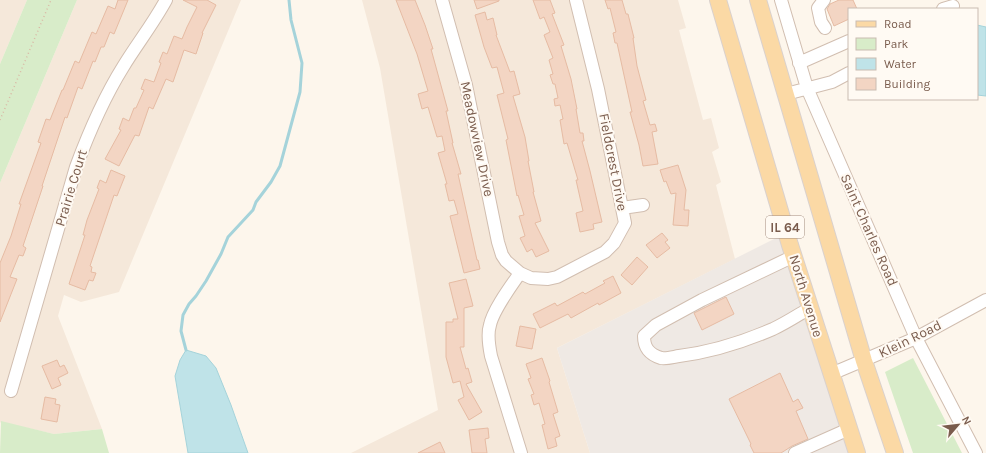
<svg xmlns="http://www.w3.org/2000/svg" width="986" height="453" viewBox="0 0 986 453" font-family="Karla,sans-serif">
  <rect width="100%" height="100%" fill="#fdf6ec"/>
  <!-- residential -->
  <path fill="#f5e8da" d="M0,0H27L0,64Z
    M77,0H241L119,292L81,302L64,295L58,316L102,429L54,434L1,422L0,423V183Z
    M362,0H678L686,28L679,30L703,120L711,118L719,148L712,152L721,182L716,185L735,259L557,348L590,453H351L438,410L380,68Z"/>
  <!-- industrial -->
  <path fill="#efe9e4" d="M782,235L853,453H590L557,348Z"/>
  <!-- green -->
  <path fill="#d8ecc9" d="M27,0H77L0,183V64Z
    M913,358L962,453H913L885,372Z
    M1,421L54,434L102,429L109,453H0Z"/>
  <!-- water -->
  <path fill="#bfe3e8" stroke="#a5d3da" d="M977,25L986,27V96L977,95Z
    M186,350L206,356L216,368L231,405L248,453H188L175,376L180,360Z"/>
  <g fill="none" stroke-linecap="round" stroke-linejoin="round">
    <!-- stream -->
    <path stroke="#a5d3da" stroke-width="3" d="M186,350L181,331L183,315L189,304L196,296L206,281L221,254L228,237L253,210L256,202L271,182L280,166L300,92L302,63L291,20L289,0"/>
  </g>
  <!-- building -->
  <path fill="#f3d5c3" stroke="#e6bba3" d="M118,0H128L114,34L110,32L104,47H101L95,62L93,61L82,89L78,87L67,118L65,117L42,186H43L23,246L26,248L23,256L19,255L10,277L17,279L0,322V263L11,236L21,204H19L41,143L38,142L46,119L50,120L62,90H63L75,61L79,63L92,32L96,34L108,6L115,9Z
    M183,0H207L216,5L202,33H203L196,54L184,50L173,82L166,79L153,109L149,107L139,136L135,135L119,166L105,159L121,130L119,129L123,118L129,121L134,108H136L144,90L141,89L145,79L154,82L161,63L159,62L163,52L167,54L174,36L182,39L187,27L197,7Z
    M396,0H415L425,25L433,49H431L448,111H446L453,143H452L461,174H458L477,260H478L480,269L464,273L450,216L458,214L454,200L449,201L445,184H447L438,153L445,151L442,136L437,137L428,107L422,109L418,94L428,91L417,54Z
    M474,0H499V1L477,9Z
    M533,0H550L555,13L552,14L564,45L561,46L571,79L577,109H576L580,133H583L584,141H582L590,171L602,222L593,224L594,229L580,232L576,213L583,211L576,180H578L567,143L564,144L560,120L563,119L560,105L555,106L554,99L558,98L555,84H553L550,75L553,74L549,60L553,58L544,35L550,32L544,17L540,19Z
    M605,0H622L626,14H628L634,38H633L637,66L646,100L643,101L650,125L655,124L657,131L652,132L658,164L643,166L639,145L630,112H632L617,43H615L613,33L616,32L610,8L608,9Z
    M839,0H853L857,9H849V19L834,26L827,9L830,4Z
    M485,12L487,20L493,18L497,35H496L510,72L514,71L520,94L513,96L525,137L529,161H528L534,192H533L541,221L535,223L549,251L536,257L532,249L527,252L520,238L525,236L519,216L524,215L518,195L517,196L506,140L508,139L497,95L504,93L497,67L492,68L484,47L475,15Z
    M678,165L686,190L684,210H689L688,226L673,225L676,193L671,194L666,181L664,182L660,170Z
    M111,170L125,176L117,196L114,195L90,266L92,267L91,272L96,273L93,281L89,280L85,290L69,284L85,235H83L87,220L99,189L97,188L100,180L106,183Z
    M662,233L668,240L665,242L670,248L657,258L646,245Z
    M637,257L648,267L632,285L621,275Z
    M613,276L621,293L599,305L598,303L571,318L568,314L540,328L533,314L555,303L557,306L583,292L585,294L605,283L603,281Z
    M466,279L473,306L464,308V347H460L466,369L468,368L472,382L466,384L482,412L469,420L458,400L464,397L460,381L453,383L446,357V322H453V319H458L449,283Z
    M726,297L734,314L702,330L694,313Z
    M520,326L536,329L532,349L516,346Z
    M542,358L550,381L549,382L558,412L553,414L560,436L555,438L557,446L548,449L542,425L545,424L539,403L534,405L531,395L534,394L528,379L531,378L526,364Z
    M57,360L60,367L64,365L68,373L58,378L61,385L52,389L42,366Z
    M780,373L793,402L798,399L803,408L796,411L808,439L792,446L781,453H754L750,445L751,444L729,399Z
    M45,397L56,399L55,404L60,405L57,422L41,419Z
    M488,428L489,438L485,439L487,453H472L469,430Z
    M440,442L445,453H418Z"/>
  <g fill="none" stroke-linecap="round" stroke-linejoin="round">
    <!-- minor casing -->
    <g stroke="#d1beb0" stroke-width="14">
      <path id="minor" d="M442,0L466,85L498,242L502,255L506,261L520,273L531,278L548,279L557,277L605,252L614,243L625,223L598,89L576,0
        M781,0L807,88L916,338L976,453
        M824,0L818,8L821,22L825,28
        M943,9L953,6
        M799,63L849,41
        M786,94L832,82L849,73
        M622,208L643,205
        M794,256L702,300L656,325L644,336C644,347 648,354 661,358C666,359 673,357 679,356C711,352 743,342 773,329C786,323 798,315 810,308
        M520,273C511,286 493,310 490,325C487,334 489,346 491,356L521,453
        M831,374L916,338L986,300
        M11,391L76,167C89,132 103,99 123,67C137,44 153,24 166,0
        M795,453L849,429"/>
    </g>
    <!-- major casing -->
    <g stroke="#dad1cd" stroke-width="18">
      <path id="major" d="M718,0L790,245L857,453
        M758,0L864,361L895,453"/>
    </g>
    <!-- path -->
    <path stroke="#d9b8a5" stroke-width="1.5" stroke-dasharray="1 3" stroke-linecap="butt" d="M0,120L51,0"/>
    <!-- minor -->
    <use href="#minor" stroke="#fff" stroke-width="12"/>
    <!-- major -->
    <use href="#major" stroke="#fbd9a5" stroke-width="16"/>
  </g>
  <g text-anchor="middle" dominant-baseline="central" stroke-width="4" stroke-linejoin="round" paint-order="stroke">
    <!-- shield labels -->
    <rect fill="#fffaf3" stroke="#a28b7f" stroke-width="1" x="766" y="216" width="38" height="22" rx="3"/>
    <g font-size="13" font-weight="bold" fill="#7a5c4d">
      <text x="785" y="227">IL 64</text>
    </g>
    <!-- street labels -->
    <g font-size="14" fill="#7a5c4d" stroke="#fffaf3">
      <text transform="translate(477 139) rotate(78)">Meadowview Drive</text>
      <text transform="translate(613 162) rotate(79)">Fieldcrest Drive</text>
      <text transform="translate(71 188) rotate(-73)">Prairie Court</text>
      <text transform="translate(869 230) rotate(66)">Saint Charles Road</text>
      <text transform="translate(806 296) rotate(73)">North Avenue</text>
      <text transform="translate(910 339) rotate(-26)">Klein Road</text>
    </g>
  </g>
  <!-- legend -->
  <rect x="848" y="8" width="130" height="92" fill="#fffaf3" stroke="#cabbb1"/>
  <rect x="856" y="21" width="20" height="6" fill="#fbd9a5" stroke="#cabbb1"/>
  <text x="884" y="28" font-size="12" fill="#7a5c4d">Road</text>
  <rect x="856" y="38" width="20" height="12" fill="#d8ecc9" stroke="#cabbb1"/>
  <text x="884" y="48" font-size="12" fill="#7a5c4d">Park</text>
  <rect x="856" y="58" width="20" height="12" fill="#bfe3e8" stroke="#cabbb1"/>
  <text x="884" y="68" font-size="12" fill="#7a5c4d">Water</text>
  <rect x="856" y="78" width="20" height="12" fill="#f3d5c3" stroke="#cabbb1"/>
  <text x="884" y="88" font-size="12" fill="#7a5c4d">Building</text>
  <!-- north arrow -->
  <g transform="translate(958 425) rotate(62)" stroke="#fffaf3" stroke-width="3" paint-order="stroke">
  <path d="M0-3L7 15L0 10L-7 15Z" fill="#7a5c4d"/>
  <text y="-6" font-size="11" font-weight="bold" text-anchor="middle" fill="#7a5c4d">N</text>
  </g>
</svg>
